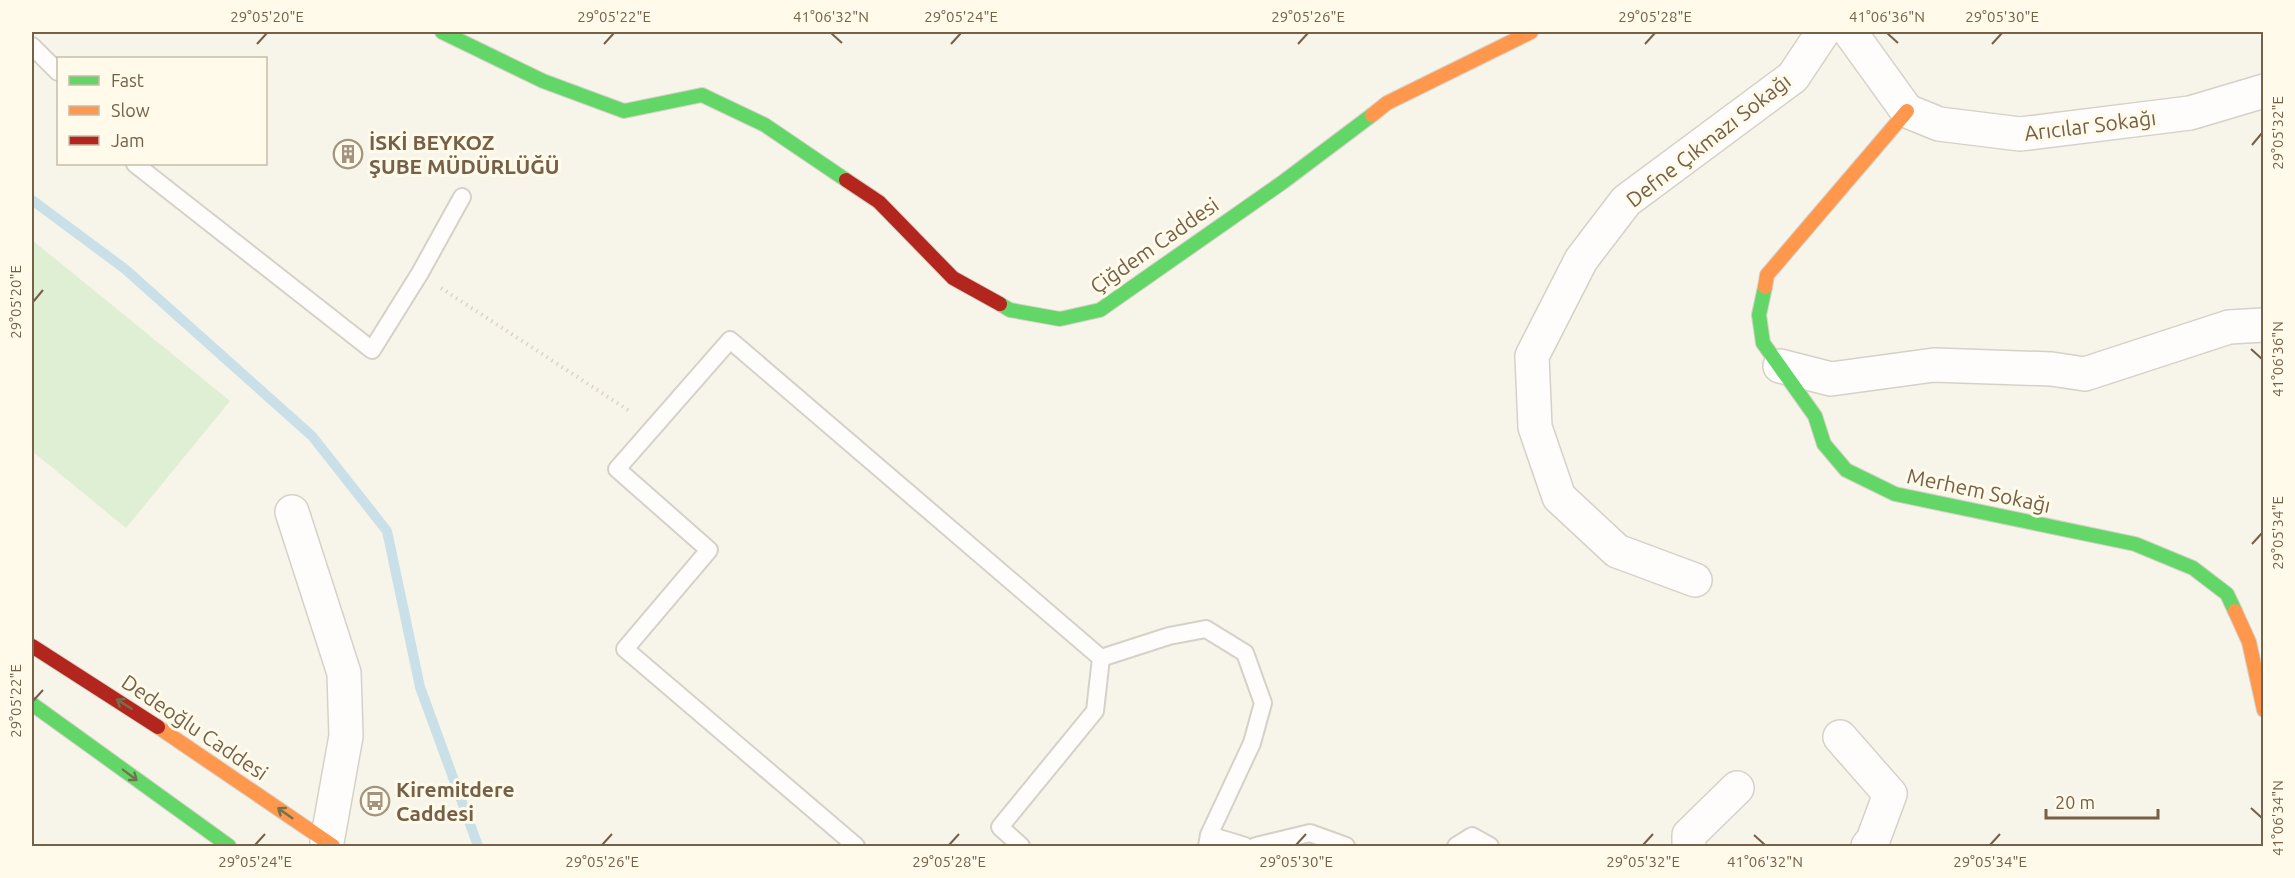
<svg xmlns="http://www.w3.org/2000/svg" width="2295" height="878" viewBox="0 0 2295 878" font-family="Ubuntu,sans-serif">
  <rect width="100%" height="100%" fill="#f7f4e9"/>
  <!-- green -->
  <path fill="#dfefd3" d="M32,240L230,401L126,528L32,451Z"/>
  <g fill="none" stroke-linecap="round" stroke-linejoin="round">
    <!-- stream -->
    <path stroke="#cae0e8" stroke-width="10" d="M32,200L125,269L312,436L387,531L420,687L478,846"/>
    <!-- lane casing -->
    <g stroke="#d6d1c8" stroke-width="20">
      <path id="lane" d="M32,46L58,72
        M135,164L372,350L420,273L462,197
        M1101,658L1169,636L1206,629L1245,653L1263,703L1252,743L1209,835L1207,846
        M1209,835L1245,846
        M856,846L625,649L709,550L617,469L730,340L1101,658
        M1021,846L1000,827L1095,711L1101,658
        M1256,846L1310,833L1346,846
        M1456,846L1472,836L1490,846"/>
    </g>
    <!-- street casing -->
    <g stroke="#d6d1c8" stroke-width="36">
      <path id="street" d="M1850,32L1907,111L1939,124L2020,134L2190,113L2264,91
        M1780,366L1831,379L1934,365L2051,369L2085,374L2229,327L2264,325
        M292,512L344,673L346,736L327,842
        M1695,580L1617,551L1559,497L1535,427L1532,356L1581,260L1626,201L1793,77L1823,32
        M1840,737L1890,794L1873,840L1868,846
        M1689,846V835L1737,788"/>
    </g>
    <!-- fast casing -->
    <g stroke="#d7d1c7" stroke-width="16">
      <path id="fast" d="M442,32L543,81L624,111L702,95L765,125L846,180
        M1765,287L1759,315L1763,343L1815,416L1824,444L1846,470L1895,494L2135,544L2193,568L2227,594L2235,611
        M1000,304L1010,310L1060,319L1100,310L1283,182L1372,115
        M32,704L229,846"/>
    </g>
    <!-- slow casing -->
    <g stroke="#d7d1c7" stroke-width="16">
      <path id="slow" d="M1372,115L1387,103L1531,32
        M1765,287L1767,275L1907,111
        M2235,611L2249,642L2264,710
        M158,727L333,846"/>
    </g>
    <!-- jam casing -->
    <g stroke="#d7d1c7" stroke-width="16">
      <path id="jam" d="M846,180L879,202L953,278L1000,304
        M32,646L158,727"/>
    </g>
    <!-- path -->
    <path stroke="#dad4cc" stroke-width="4" stroke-dasharray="1.5 4.5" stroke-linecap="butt" d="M441,288L631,412"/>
    <!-- lane -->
    <use href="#lane" stroke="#fefdfc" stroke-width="16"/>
    <!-- street -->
    <use href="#street" stroke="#fefdfc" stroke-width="33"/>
    <!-- fast -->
    <use href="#fast" stroke="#63d668" stroke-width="14"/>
    <!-- slow -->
    <use href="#slow" stroke="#ff974d" stroke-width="14"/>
    <!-- jam -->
    <use href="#jam" stroke="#b3261e" stroke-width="14"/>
  </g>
  <!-- one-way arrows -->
  <defs><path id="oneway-shaft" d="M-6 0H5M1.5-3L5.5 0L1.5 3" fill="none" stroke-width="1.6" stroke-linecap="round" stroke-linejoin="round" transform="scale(1.5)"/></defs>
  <g stroke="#73724d">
    <use href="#oneway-shaft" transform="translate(124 704) rotate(-148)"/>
    <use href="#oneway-shaft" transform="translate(130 775) rotate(37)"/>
    <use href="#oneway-shaft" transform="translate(285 813) rotate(-145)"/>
  </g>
  <!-- ticks -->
  <path fill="none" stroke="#766048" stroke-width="2" d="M831,33L842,43M1887,33L1898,43M257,44L267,33M604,44L614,33M951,44L961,33M1298,44L1308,33M1645,44L1655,33M1992,44L2002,33M2252,145L2262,133M33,302L43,290M2251,349L2262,359M2252,544L2262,533M33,701L43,690M2251,808L2262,818M1754,835L1765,845M255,845L265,834M602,845L612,834M949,845L959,834M1296,845L1306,834M1643,845L1653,834M1990,845L2000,834"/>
  <!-- icons -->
  <defs>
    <g id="building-ring" transform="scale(1.5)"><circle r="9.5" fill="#fffaea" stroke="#a39480" stroke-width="1.5"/><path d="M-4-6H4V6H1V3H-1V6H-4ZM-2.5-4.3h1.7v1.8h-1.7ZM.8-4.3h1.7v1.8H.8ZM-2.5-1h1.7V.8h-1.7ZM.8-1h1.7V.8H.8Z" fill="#a39480"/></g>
    <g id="bus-ring" transform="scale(1.5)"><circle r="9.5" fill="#fffaea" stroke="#a39480" stroke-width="1.5"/><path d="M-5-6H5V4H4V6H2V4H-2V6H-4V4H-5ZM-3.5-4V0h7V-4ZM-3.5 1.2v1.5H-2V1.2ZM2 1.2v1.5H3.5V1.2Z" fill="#a39480"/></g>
  </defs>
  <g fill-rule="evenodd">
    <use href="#building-ring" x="348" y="154"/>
    <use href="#bus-ring" x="375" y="801"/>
  </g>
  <g text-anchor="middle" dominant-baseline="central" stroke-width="6" stroke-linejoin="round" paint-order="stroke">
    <!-- street labels -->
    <g font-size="21" fill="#766048" stroke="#fffaea">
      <text transform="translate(2090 125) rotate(-7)">Arıcılar Sokağı</text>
      <text transform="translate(1708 140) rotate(-38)">Defne Çıkmazı Sokağı</text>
      <text transform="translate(1154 245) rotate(-35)">Çiğdem Caddesi</text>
      <text transform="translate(1979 490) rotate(12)">Merhem Sokağı</text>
      <text transform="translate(195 727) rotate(34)">Dedeoğlu Caddesi</text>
    </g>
    <!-- poi labels -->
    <g font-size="21" font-weight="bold" fill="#766048" stroke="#fffaea" text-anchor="start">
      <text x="369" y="142">İSKİ BEYKOZ<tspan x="369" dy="24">ŞUBE MÜDÜRLÜĞÜ</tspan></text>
      <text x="396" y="789">Kiremitdere<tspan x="396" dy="24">Caddesi</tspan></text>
    </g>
  </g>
  <!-- border -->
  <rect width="2295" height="878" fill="none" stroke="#fffaea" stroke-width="66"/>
  <!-- legend -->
  <rect x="57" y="57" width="210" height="108" fill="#fffaea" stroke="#c8bca9" stroke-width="1.5"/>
  <rect x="69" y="76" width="30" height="9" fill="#63d668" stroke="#c8bca9" stroke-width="1.5"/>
  <text x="111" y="87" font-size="18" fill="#766048">Fast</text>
  <rect x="69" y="106" width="30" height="9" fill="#ff974d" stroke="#c8bca9" stroke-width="1.5"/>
  <text x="111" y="117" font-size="18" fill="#766048">Slow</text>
  <rect x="69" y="136" width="30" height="9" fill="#b3261e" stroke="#c8bca9" stroke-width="1.5"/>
  <text x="111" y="147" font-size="18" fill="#766048">Jam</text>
  <!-- scale -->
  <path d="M2046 809v9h112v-9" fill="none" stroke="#766048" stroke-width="3"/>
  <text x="2055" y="809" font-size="18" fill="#766048" stroke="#fffaea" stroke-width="4.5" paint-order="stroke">20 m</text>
  <rect x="33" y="33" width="2229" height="812" fill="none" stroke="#766048" stroke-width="2"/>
  <g font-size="15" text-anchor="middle" fill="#766048">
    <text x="267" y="22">29°05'20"E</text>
    <text x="614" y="22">29°05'22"E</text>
    <text x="831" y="22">41°06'32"N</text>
    <text x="961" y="22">29°05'24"E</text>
    <text x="1308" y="22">29°05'26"E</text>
    <text x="1655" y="22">29°05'28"E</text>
    <text x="1887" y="22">41°06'36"N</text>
    <text x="2002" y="22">29°05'30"E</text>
    <text transform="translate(2278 133) rotate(-90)" y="5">29°05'32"E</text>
    <text transform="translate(16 302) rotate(-90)" y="5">29°05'20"E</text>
    <text transform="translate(2278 359) rotate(-90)" y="5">41°06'36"N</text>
    <text transform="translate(2278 533) rotate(-90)" y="5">29°05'34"E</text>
    <text transform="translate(16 701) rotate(-90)" y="5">29°05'22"E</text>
    <text transform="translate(2278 818) rotate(-90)" y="5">41°06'34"N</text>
    <text x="255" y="867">29°05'24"E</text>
    <text x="602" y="867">29°05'26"E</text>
    <text x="949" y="867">29°05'28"E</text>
    <text x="1296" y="867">29°05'30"E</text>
    <text x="1643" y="867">29°05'32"E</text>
    <text x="1765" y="867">41°06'32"N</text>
    <text x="1990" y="867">29°05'34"E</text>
  </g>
</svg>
